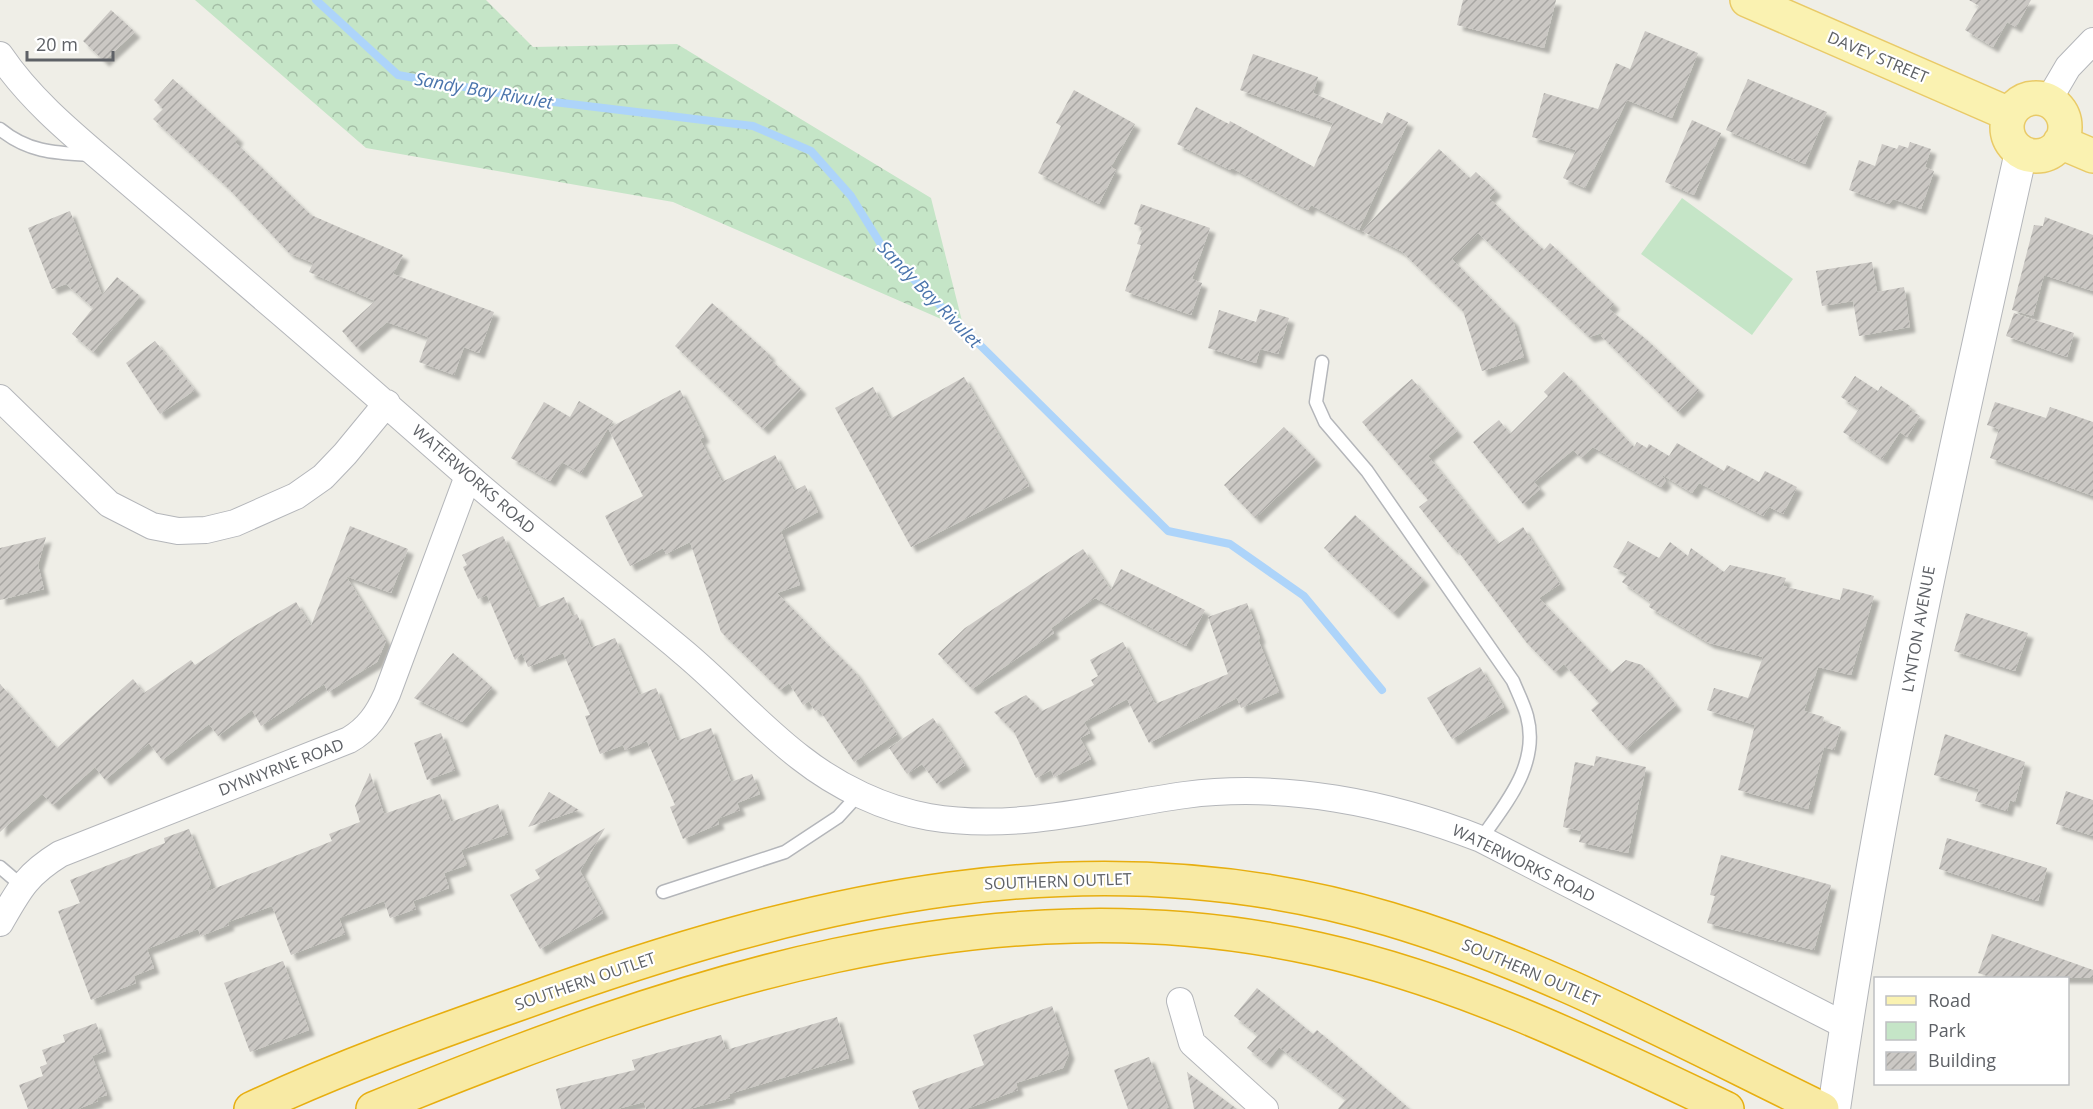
<svg xmlns="http://www.w3.org/2000/svg" width="2093" height="1109" viewBox="0 0 2093 1109" font-family="'Open Sans',sans-serif">
  <defs>
    <pattern id="forest-crowns" width="20" height="18" patternUnits="userSpaceOnUse" patternTransform="scale(1.5)"><rect width="20" height="18" fill="#c5e5c7"/><path d="M2 6a3 3 0 1 1 6 0M12 15a3 3 0 1 1 6 0" fill="none" stroke="#a3bda5"/></pattern>
    <pattern id="building-hatch" width="6" height="6" patternUnits="userSpaceOnUse" patternTransform="scale(1.5)"><rect width="6" height="6" fill="#cbc8c4"/><path d="M-1 1l2-2M0 6l6-6M5 7l2-2" fill="none" stroke="#a8a6a3"/></pattern>
    <filter id="shadow"><feDropShadow dx="5.5" dy="5.5" stdDeviation="1.5" flood-color="#0004"/></filter>
  </defs>
  <rect width="100%" height="100%" fill="#efeee7"/>
  <!-- green -->
  <path fill="#c5e5c7" d="M1682,198L1793,279L1752,335L1641,254Z"/>
  <!-- forest -->
  <path fill="url(#forest-crowns)" d="M195,0H486L533,47L677,44L931,198L964,329L673,202L366,148Z"/>
  <g fill="none" stroke-linecap="round" stroke-linejoin="round">
    <!-- stream -->
    <path stroke="#add4fa" stroke-width="8" d="M316,0L398,75L537,100L753,126L811,151L851,196L885,251L1168,531L1230,544L1304,596L1382,690"/>
  </g>
  <!-- building -->
  <path fill="url(#building-hatch)" filter="url(#shadow)" d="M1463,0H1556L1544,48L1457,25Z
    M1969,0H2031L2016,27L2007,22L1993,47L1965,30L1979,6Z
    M111,10L135,32L104,61L83,41Z
    M1645,31L1698,53L1672,118L1627,100L1585,188L1563,178L1576,150L1532,137L1544,93L1598,109L1616,63L1630,69Z
    M1253,54L1318,77L1313,93L1382,124L1387,112L1408,122L1359,230L1311,205L1308,210L1232,168L1230,170L1177,144L1196,107L1229,124L1230,121L1314,167L1333,123L1240,90Z
    M173,79L238,138L235,142L311,215L403,255L393,274L494,312L479,353L464,347L454,375L419,362L428,337L387,322L357,348L342,331L375,301L309,272L313,263L289,253L227,187L153,119L163,109L154,100Z
    M1748,79L1827,112L1805,164L1726,130Z
    M1074,90L1135,124L1111,167L1116,170L1099,204L1038,173L1061,126L1056,123Z
    M1692,120L1721,133L1694,195L1665,182Z
    M1910,142L1931,149L1925,167L1934,171L1921,209L1893,199L1889,204L1849,190L1859,160L1875,166L1882,144L1897,149L1899,145L1908,148Z
    M1439,149L1470,178L1476,172L1496,191L1489,198L1544,250L1550,243L1614,304L1609,309L1647,340L1699,390L1678,412L1601,336L1605,332L1589,337L1478,233L1452,259L1513,321L1524,357L1482,371L1463,311L1401,251L1362,231Z
    M1141,204L1210,228L1192,279L1202,283L1191,315L1125,291L1141,245L1137,244L1143,228L1134,224Z
    M70,211L102,295L117,277L140,296L93,352L72,334L93,308L66,284L52,289L28,228Z
    M2045,217L2093,235V291L2044,275L2033,316L2012,310L2034,225L2043,226Z
    M1872,262L1877,292L1904,287L1910,327L1859,336L1853,301L1822,306L1816,271Z
    M712,303L770,355L768,357L801,389L763,429L675,346Z
    M1260,309L1289,318L1278,354L1260,349L1256,363L1208,348L1219,310L1256,322Z
    M2014,313L2074,333L2067,357L2006,336Z
    M155,341L195,390L160,414L126,363Z
    M1564,372L1634,447L1637,442L1647,448L1649,444L1669,456L1677,443L1724,471L1727,465L1759,482L1765,471L1797,487L1783,514L1769,507L1763,516L1699,483L1692,493L1661,474L1666,481L1661,487L1593,447L1581,458L1573,450L1534,482L1540,489L1523,504L1473,442L1499,420L1510,434L1548,396L1544,392Z
    M1855,376L1878,391L1881,386L1910,406L1909,409L1920,416L1907,437L1900,432L1882,459L1843,432L1859,409L1841,397Z
    M964,377L1029,486L911,547L835,408L873,387L890,419Z
    M1412,379L1457,431L1428,456L1498,544L1523,527L1560,584L1539,598L1611,673L1626,660L1642,665L1676,705L1626,749L1591,710L1599,703L1564,664L1555,672L1526,642L1455,547L1453,549L1419,507L1428,500L1362,422Z
    M680,390L704,437L700,439L722,482L775,455L794,491L805,485L818,512L781,531L800,585L777,593L855,672L897,734L854,762L819,709L815,711L809,701L803,705L789,683L780,690L721,632L690,542L666,554L663,548L630,566L605,516L643,496L608,428L581,473L562,462L550,481L511,458L544,402L570,417L579,401L613,421L609,428Z
    M1995,402L2046,418L2050,407L2093,422V496L1990,458L1999,429L1987,425Z
    M1284,427L1316,460L1255,518L1224,485Z
    M1355,515L1424,580L1393,613L1324,548Z
    M350,526L408,549L391,593L346,576L386,641L377,662L328,692L324,684L261,726L252,710L218,736L209,724L162,760L149,743L105,780L95,767L53,805L42,794L0,832V684L57,748L133,679L144,693L191,660L195,665L244,632L296,602L311,626Z
    M503,536L537,608L564,597L572,616L577,614L591,648L615,638L639,695L656,688L677,741L711,728L731,782L752,774L760,794L737,803L740,810L717,819L719,824L683,839L670,807L675,805L647,741L625,750L623,745L600,754L585,716L590,715L563,653L528,667L522,653L515,660L487,595L478,599L463,567L467,565L462,555Z
    M46,537L38,565L44,589L0,600V548Z
    M1628,541L1659,558L1670,542L1688,556L1691,548L1724,572L1730,565L1786,578L1783,586L1840,600L1843,588L1874,596L1851,675L1818,667L1804,711L1824,717L1823,721L1841,727L1834,750L1824,747L1808,809L1738,790L1755,725L1707,710L1714,688L1748,698L1763,657L1709,643L1649,607L1651,602L1622,582L1628,574L1613,567Z
    M1083,549L1111,590L1121,569L1205,610L1186,646L1095,598L1051,628L1054,633L972,689L938,654L965,628Z
    M1247,603L1260,638L1258,639L1279,692L1241,708L1237,698L1149,743L1127,699L1084,722L1090,733L1080,738L1091,759L1054,777L1051,770L1036,778L1014,732L994,712L1026,695L1042,711L1094,685L1091,680L1098,676L1090,660L1123,642L1155,704L1228,674L1208,617Z
    M1966,613L2028,633L2015,671L1954,651Z
    M453,653L492,687L462,722L414,698Z
    M1480,667L1504,707L1452,739L1427,698Z
    M933,718L965,765L937,784L922,764L907,774L889,748Z
    M441,733L455,770L427,780L414,743Z
    M1945,734L2025,762L2015,802L2010,800L2007,811L1975,801L1979,789L1934,775Z
    M1596,756L1646,767L1628,853L1579,842L1582,831L1563,827L1575,762L1594,766Z
    M370,773L384,814L440,794L451,822L498,804L508,834L461,850L467,865L444,873L449,888L413,901L416,909L390,918L384,901L339,918L345,934L291,955L272,906L228,922L229,925L201,936L198,929L147,949L154,968L134,976L136,983L91,1000L58,911L80,903L70,880L165,843L164,838L189,829L211,883L206,892L332,841L329,834L360,822L355,806Z
    M2066,791L2093,800V836L2056,824Z
    M549,792L579,810L528,827Z
    M605,828L580,871L603,913L540,949L510,895L540,878L535,870Z
    M1947,838L2047,868L2038,901L1939,869Z
    M1721,855L1831,885L1814,950L1707,923L1715,896L1710,895Z
    M1992,934L2093,970V978H1994L1978,973Z
    M283,961L309,1030L250,1052L224,983Z
    M1257,988L1313,1034L1317,1030L1410,1109H1338L1346,1099L1279,1047L1266,1063L1247,1048L1258,1035L1234,1016Z
    M1052,1006L1069,1054L1063,1068L1016,1083L1018,1090L966,1109H919L912,1091L984,1065L973,1035Z
    M837,1017L849,1058L729,1094L730,1098L689,1109H646L644,1102L617,1109H561L556,1089L635,1070L632,1060L721,1035L726,1050Z
    M96,1023L106,1051L92,1056L107,1095L97,1098L98,1101L78,1109H28L19,1085L43,1076L40,1067L47,1064L42,1050L65,1042L63,1035Z
    M1149,1057L1169,1109H1128L1114,1070Z
    M1187,1072L1237,1109H1194Z"/>
  <g fill="none" stroke-linecap="round" stroke-linejoin="round">
    <!-- service casing -->
    <g stroke="#b4b6ba" stroke-width="15">
      <path id="service" d="M0,129C29,153 57,153 93,155
        M1322,362L1316,402L1325,422L1367,471L1513,681C1518,693 1524,705 1527,716C1540,764 1506,803 1481,839
        M0,867L21,885
        M663,892L785,852L838,817L859,794"/>
    </g>
    <!-- minor casing -->
    <g stroke="#b4b6ba" stroke-width="28">
      <path id="minor" d="M0,55C33,104 81,141 126,180C178,224 229,268 281,313C344,367 406,422 469,477C538,537 612,592 682,651C723,685 759,726 801,758C838,787 884,809 929,817C1017,832 1099,807 1185,795C1284,782 1389,803 1481,839L1846,1026
        M2048,101L2068,67L2093,41
        M0,398L109,504L152,526L178,531L206,530L235,523L296,496L323,477L345,454L387,403
        M0,923C19,890 26,875 60,854L349,740C368,729 378,714 387,694L468,476
        M1180,1001L1192,1043L1265,1109"/>
    </g>
    <!-- tertiary casing -->
    <g stroke="#b4b6ba" stroke-width="34">
      <path id="tertiary" d="M1834,1109C1880,787 1950,469 2021,152"/>
    </g>
    <!-- primary casing -->
    <g stroke="#e9ca67" stroke-width="36">
      <path id="primary" d="M1747,0L2009,114
        M2007 127a29 29 0 1 1 58 0a29 29 0 1 1-58 0Z
        M2060,142L2093,156"/>
    </g>
    <!-- trunk casing -->
    <g stroke="#e7ae0f" stroke-width="36">
      <path id="trunk" d="M251,1109C338,1068 430,1035 521,1003C806,900 1090,830 1389,919C1541,964 1680,1040 1822,1109
        M373,1109C674,986 990,876 1317,949C1462,981 1595,1046 1727,1109"/>
    </g>
    <!-- service -->
    <use href="#service" stroke="#fff" stroke-width="12"/>
    <!-- minor -->
    <use href="#minor" stroke="#fff" stroke-width="26"/>
    <!-- tertiary -->
    <use href="#tertiary" stroke="#fff" stroke-width="32"/>
    <!-- primary -->
    <use href="#primary" stroke="#faf2b1" stroke-width="33"/>
    <!-- trunk -->
    <use href="#trunk" stroke="#f8eaa4" stroke-width="33"/>
  </g>
  <g text-anchor="middle" dominant-baseline="central" stroke-width="4.5" stroke-linejoin="round" paint-order="stroke">
    <!-- street labels -->
    <g font-size="16" fill="#5e6166" stroke="#fff">
      <text transform="translate(1878 57) rotate(23)">DAVEY STREET</text>
      <text transform="translate(474 479) rotate(41)">WATERWORKS ROAD</text>
      <text transform="translate(1918 629) rotate(-80)">LYNTON AVENUE</text>
      <text transform="translate(281 767) rotate(-21)">DYNNYRNE ROAD</text>
      <text transform="translate(1524 863) rotate(26)">WATERWORKS ROAD</text>
      <text transform="translate(1058 881) rotate(-2)">SOUTHERN OUTLET</text>
      <text transform="translate(1531 972) rotate(23)">SOUTHERN OUTLET</text>
      <text transform="translate(585 981) rotate(-19)">SOUTHERN OUTLET</text>
    </g>
    <!-- water labels -->
    <g font-size="18" font-style="italic" fill="#4a74ac" stroke="#fff">
      <text transform="translate(484 90) rotate(10)">Sandy Bay Rivulet</text>
      <text transform="translate(930 294) rotate(46)">Sandy Bay Rivulet</text>
    </g>
  </g>
  <!-- legend -->
  <rect x="1874" y="977" width="195" height="108" fill="#ffffff" stroke="#bfc0c2" stroke-width="1.5"/>
  <rect x="1886" y="996" width="30" height="9" fill="#faf2b1" stroke="#bfc0c2" stroke-width="1.5"/>
  <text x="1928" y="1007" font-size="18" fill="#5e6166">Road</text>
  <rect x="1886" y="1022" width="30" height="18" fill="#c5e5c7" stroke="#bfc0c2" stroke-width="1.5"/>
  <text x="1928" y="1037" font-size="18" fill="#5e6166">Park</text>
  <rect x="1886" y="1052" width="30" height="18" fill="url(#building-hatch)" stroke="#bfc0c2" stroke-width="1.5"/>
  <text x="1928" y="1067" font-size="18" fill="#5e6166">Building</text>
  <!-- scale -->
  <path d="M27 51v9h86v-9" fill="none" stroke="#5e6166" stroke-width="3"/>
  <text x="36" y="51" font-size="18" fill="#5e6166" stroke="#ffffff" stroke-width="4.5" paint-order="stroke">20 m</text>
</svg>
